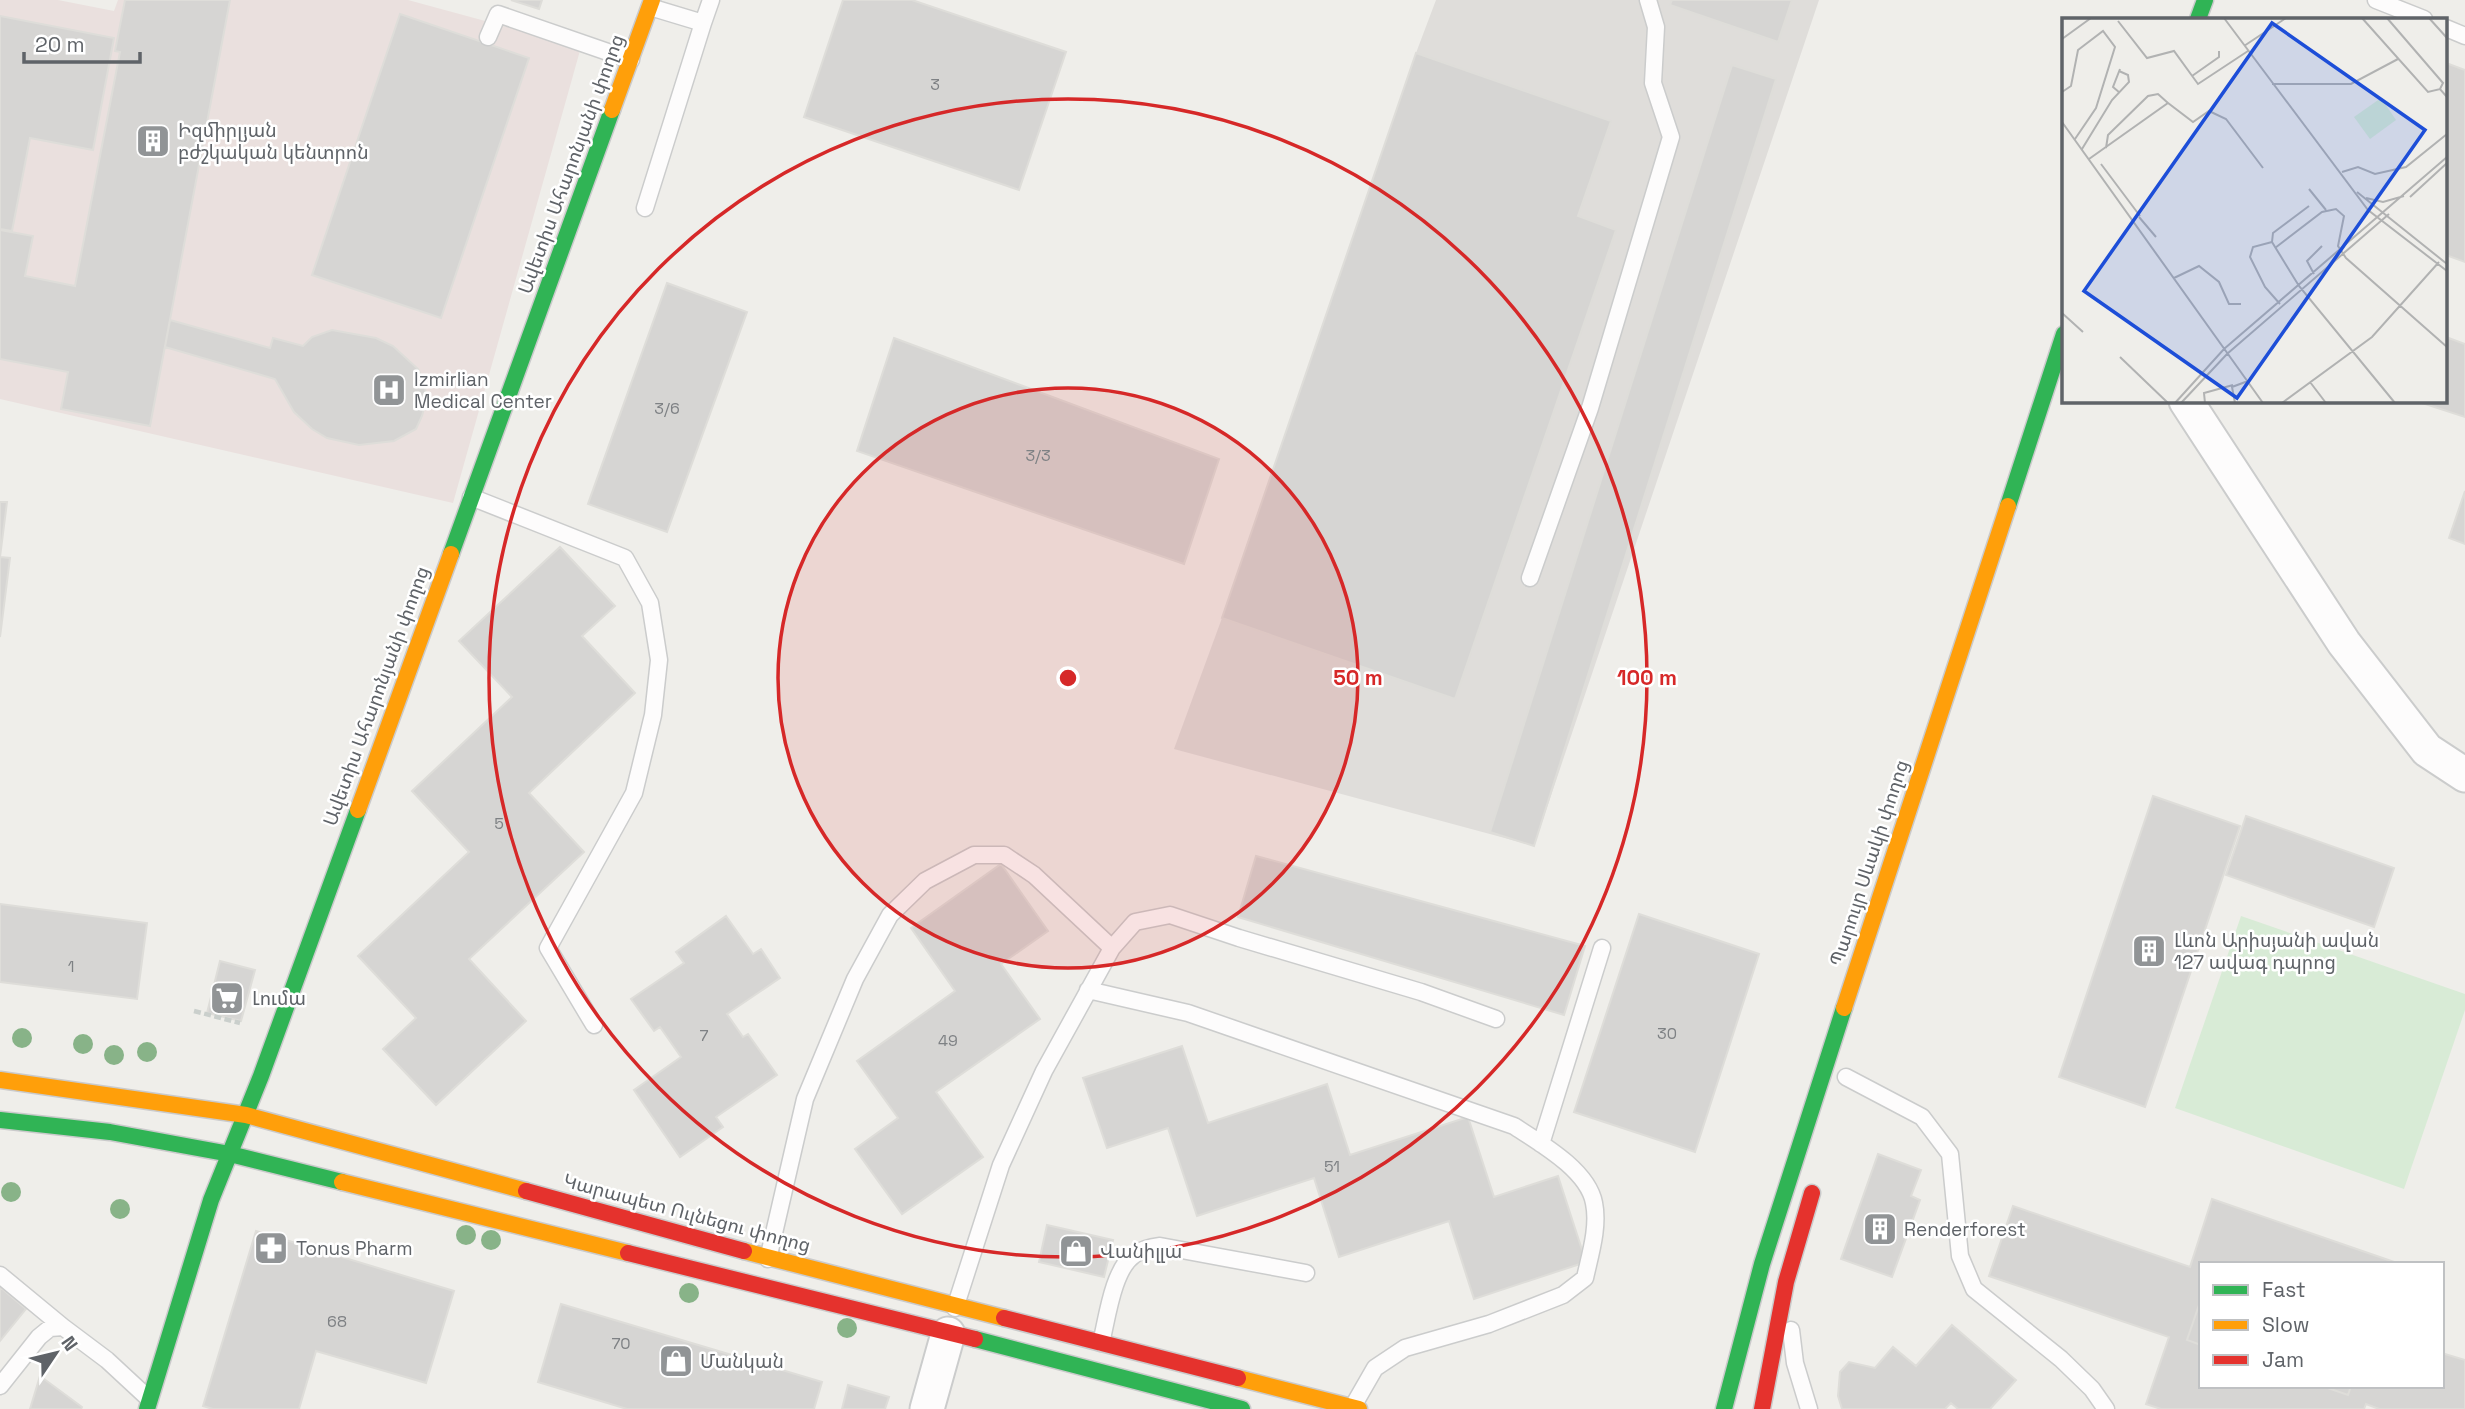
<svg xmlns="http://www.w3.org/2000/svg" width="2465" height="1409" viewBox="0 0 2465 1409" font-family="'Space Grotesk','Noto Sans Armenian',sans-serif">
  <rect width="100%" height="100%" fill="#efeeea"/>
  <!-- industrial -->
  <path fill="#dfddda" d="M1436,0H1819L1534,846L1174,749L1222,618L1416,53Z"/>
  <!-- medical -->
  <path fill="#eae0de" d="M0,0H58L114,11L118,0H408L581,47L453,503L0,399Z"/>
  <!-- green -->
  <path fill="#d8ebd6" d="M2241,916L2465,994V1010L2404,1189L2175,1108Z"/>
  <!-- building -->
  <path fill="#d6d5d3" stroke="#deddd9" stroke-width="2" d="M125,0H230L150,426L61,409L68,372L0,359V230L33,236L25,276L75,286L120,52L115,51Z
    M511,0H542L539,9Z
    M843,0H912L1066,52L1019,190L804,117Z
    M1672,0H1792L1778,42L1670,5Z
    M400,14L529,58L441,318L312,275Z
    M0,16L114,38L93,150L30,138L12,231L0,229Z
    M1416,53L1611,121L1578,216L1616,230L1455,699L1222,618Z
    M2446,63L2465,70V262L2446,255Z
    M1732,65L1776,79L1534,846L1490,832Z
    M667,283L747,312L667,532L588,504Z
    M170,320L270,348L273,338L303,346L312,337L332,330L376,338L393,346L418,369L425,385L426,401L422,416L416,429L394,441L359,445L327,438L312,429L294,412L275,379L165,347Z
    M2446,337L2465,344V417L2416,401H2446Z
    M894,338L1219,459L1184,564L857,451Z
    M2465,491V544L2449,538Z
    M0,502H7L0,557L10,558L0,637Z
    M560,547L615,606L582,636L635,693L529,793L584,852L469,959L526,1021L436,1105L383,1049L416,1018L358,956L469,852L412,791L512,697L459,641Z
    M2153,796L2240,826L2145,1107L2059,1077Z
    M2246,816L2394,868L2374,927L2226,875Z
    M1256,856L1585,946L1564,1015L1238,917Z
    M1001,864L1048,931L1001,964L1040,1019L936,1092L983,1157L902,1214L855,1149L898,1118L857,1061L955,991L911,928Z
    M0,904L147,923L137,999L0,982Z
    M1639,914L1759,954L1695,1152L1574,1112Z
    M726,916L753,954L761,949L780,978L727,1014L743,1037L748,1034L777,1075L716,1117L723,1127L680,1157L634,1090L681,1057L660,1027L654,1031L631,999L684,963L676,952Z
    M220,961L255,970L241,1021L207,1013Z
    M1182,1046L1208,1123L1327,1084L1350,1155L1468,1117L1494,1197L1558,1176L1586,1262L1474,1299L1449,1221L1339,1257L1314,1178L1197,1216L1168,1128L1107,1148L1083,1078Z
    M1878,1154L1921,1170L1911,1196L1920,1200L1892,1277L1841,1259Z
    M2212,1199L2400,1264H2201V1299L2187,1340L2201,1345V1386H2322L2348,1395L2351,1386H2442V1353L2465,1360V1409H2379L2366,1404L2364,1409H2161L2146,1404L2169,1337L1989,1276L2013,1206L2190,1267Z
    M2212,1199L2400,1264H2201V1386H2442V1353L2465,1360V1409H2379L2366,1404L2364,1409H2161L2146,1404L2169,1337L1989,1276L2013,1206L2190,1267Z
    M1047,1225L1113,1240L1104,1277L1039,1262Z
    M256,1231L454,1291L426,1383L316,1351L299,1409H213L203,1406Z
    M0,1287L26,1309L0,1341Z
    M561,1304L822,1382L814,1409H627L538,1382Z
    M1952,1325L2016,1380L1990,1409H1958L1951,1403L1945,1409H1842L1838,1396L1840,1372L1849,1362L1875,1368L1893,1347L1916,1366Z
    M40,1376L82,1407L81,1409H30Z
    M848,1385L889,1397L885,1409H842Z"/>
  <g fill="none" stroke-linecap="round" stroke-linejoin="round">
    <!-- lane casing -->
    <g stroke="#cbcccc" stroke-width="19">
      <path id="lane" d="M2376,0L2424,19
        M703,23L711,0
        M2446,28L2465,36
        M488,37L498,14L631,60
        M645,208L703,23L650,7
        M471,497L625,558L650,603L659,660L653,715L634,793L548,948L594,1025
        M1530,578L1590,408L1671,137L1653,83L1656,27L1648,0
        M1088,990L1188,1013L1514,1126C1540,1143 1588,1170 1594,1203C1599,1227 1590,1255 1585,1278L1563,1295L1489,1324L1405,1348L1375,1368L1352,1408
        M1846,1077L1922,1117L1950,1154L1960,1256L1974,1289L2061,1359L2092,1389L2106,1409
        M1541,1144L1602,948
        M768,1259L805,1099L855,979L890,915L925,881L974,855H1004L1034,875L1112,948
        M0,1275L63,1327
        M955,1308L1001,1165L1044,1071L1112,948L1135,922L1170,915L1239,938L1421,992L1496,1019
        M1791,1330L1795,1363L1809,1409
        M1101,1343C1107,1319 1113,1269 1134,1255C1142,1249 1151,1247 1160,1246L1306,1273
        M0,1386L39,1337L50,1328L63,1327L107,1360L148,1398"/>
    </g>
    <!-- street casing -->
    <g stroke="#cbcccc" stroke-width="37">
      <path id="street" d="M2186,401L2344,643L2427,750L2465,775
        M927,1409L948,1334"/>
    </g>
    <!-- fast casing -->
    <g stroke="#cacacb" stroke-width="19">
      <path id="fast" d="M2198,19L2205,0
        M2008,506L2064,334
        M451,554L612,110
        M0,1120L110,1132L230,1154L342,1182
        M975,1339L1242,1409
        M147,1409L211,1200L261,1076L358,810
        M1724,1409L1762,1264L1844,1008"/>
    </g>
    <!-- slow casing -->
    <g stroke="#cacacb" stroke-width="19">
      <path id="slow" d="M612,110L652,0
        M358,810L451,554
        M1844,1008L2008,506
        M0,1080L246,1115L526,1191
        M342,1182L628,1253
        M744,1251L1004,1318
        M1238,1378L1359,1409"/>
    </g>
    <!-- jam casing -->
    <g stroke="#cacacb" stroke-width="19">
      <path id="jam" d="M526,1191L744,1251
        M628,1253L975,1339
        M1004,1318L1238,1378
        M1762,1409L1786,1282L1812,1193"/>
    </g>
    <!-- path -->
    <path stroke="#cacfcc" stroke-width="4.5" stroke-dasharray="7 3.5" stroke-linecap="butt" d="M194,1011L240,1023"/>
    <!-- lane -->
    <use href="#lane" stroke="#fdfcfc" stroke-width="16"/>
    <!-- street -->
    <use href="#street" stroke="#fdfcfc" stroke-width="33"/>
    <!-- fast -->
    <use href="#fast" stroke="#30b455" stroke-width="16"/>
    <!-- slow -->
    <use href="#slow" stroke="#ff9f0a" stroke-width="16"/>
    <!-- jam -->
    <use href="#jam" stroke="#e5322d" stroke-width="16"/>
  </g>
  <!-- trees -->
  <g fill="#88b388">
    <circle cx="22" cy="1038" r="10"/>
    <circle cx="83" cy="1044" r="10"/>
    <circle cx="147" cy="1052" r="10"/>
    <circle cx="114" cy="1055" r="10"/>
    <circle cx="11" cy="1192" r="10"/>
    <circle cx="120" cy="1209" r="10"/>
    <circle cx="466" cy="1235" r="10"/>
    <circle cx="491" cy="1240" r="10"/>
    <circle cx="689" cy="1293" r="10"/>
    <circle cx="847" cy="1328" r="10"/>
  </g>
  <!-- distance rings -->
  <circle cx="1068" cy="678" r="290" fill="#d62828" fill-opacity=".12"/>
  <g fill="none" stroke="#d62828" stroke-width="3.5">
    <circle cx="1068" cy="678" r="290"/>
    <circle cx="1068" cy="678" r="579"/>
  </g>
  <!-- icons -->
  <defs>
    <g id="building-square" transform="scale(1.75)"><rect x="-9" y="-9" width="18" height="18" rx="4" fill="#919496" stroke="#fff"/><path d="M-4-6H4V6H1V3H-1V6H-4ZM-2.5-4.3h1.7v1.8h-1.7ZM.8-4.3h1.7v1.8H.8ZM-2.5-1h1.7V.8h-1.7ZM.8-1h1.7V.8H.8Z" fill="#fff"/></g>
    <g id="hospital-square" transform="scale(1.75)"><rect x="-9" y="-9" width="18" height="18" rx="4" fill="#919496" stroke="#fff"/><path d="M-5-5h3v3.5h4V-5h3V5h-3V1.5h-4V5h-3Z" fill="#fff"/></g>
    <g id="supermarket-square" transform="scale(1.75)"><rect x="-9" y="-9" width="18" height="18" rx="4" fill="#919496" stroke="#fff"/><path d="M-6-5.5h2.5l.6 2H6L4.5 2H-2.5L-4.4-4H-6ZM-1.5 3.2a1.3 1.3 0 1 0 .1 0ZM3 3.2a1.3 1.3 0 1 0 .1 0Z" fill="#fff"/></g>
    <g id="pharmacy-square" transform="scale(1.75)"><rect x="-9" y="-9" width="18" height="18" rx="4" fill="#919496" stroke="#fff"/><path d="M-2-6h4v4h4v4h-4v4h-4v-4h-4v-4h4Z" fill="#fff"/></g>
    <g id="shop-square" transform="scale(1.75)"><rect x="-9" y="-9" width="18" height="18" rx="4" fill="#919496" stroke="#fff"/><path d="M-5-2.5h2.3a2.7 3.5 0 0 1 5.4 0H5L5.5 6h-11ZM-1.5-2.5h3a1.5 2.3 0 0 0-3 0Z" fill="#fff"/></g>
  </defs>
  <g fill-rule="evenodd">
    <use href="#building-square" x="153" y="141"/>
    <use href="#hospital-square" x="389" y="390"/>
    <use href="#building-square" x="2149" y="951"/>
    <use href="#supermarket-square" x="227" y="998"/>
    <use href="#building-square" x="1880" y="1229"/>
    <use href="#pharmacy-square" x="271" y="1248"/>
    <use href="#shop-square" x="1076" y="1251"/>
    <use href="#shop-square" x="676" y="1361"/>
  </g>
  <g text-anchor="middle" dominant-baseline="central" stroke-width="5" stroke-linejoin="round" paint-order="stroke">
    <!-- number labels -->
    <g font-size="16" fill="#7e8184">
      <text x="935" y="84">3</text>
      <text x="667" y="408">3/6</text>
      <text x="1038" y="455">3/3</text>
      <text x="499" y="823">5</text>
      <text x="71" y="966">1</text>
      <text x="1667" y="1033">30</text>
      <text x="704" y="1035">7</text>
      <text x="948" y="1040">49</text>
      <text x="1332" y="1166">51</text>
      <text x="337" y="1321">68</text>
      <text x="621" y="1343">70</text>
    </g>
    <!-- poi labels -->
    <g font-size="19" fill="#5f6368" stroke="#fff" text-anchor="start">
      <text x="178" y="130">Իզմիրլյան<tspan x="178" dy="22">բժշկական կենտրոն</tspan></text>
      <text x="414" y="379">Izmirlian<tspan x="414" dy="22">Medical Center</tspan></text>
      <text x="2174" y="940">Լևոն Արիսյանի ավան<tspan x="2174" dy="22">127 ավագ դպրոց</tspan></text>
      <text x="252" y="998">Լումա</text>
      <text x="1904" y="1229">Renderforest</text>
      <text x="296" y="1248">Tonus Pharm</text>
      <text x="1100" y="1251">Վանիլլա</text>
      <text x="700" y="1361">Մանկան</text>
    </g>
    <!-- street labels -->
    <g font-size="19" fill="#5f6368" stroke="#fff">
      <text transform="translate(571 164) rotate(-70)">Ավետիս Ահարոնյանի փողոց</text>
      <text transform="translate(376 696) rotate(-70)">Ավետիս Ահարոնյանի փողոց</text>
      <text transform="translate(1869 863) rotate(-72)">Պարույր Սևակի փողոց</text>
      <text transform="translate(687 1213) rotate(15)">Կարապետ Ուլնեցու փողոց</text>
    </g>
  </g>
  <!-- overview -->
  <g transform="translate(2062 18)">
    <rect width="385" height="385" fill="#efeeea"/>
    <path d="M319,80L334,102L308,121L292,99Z" fill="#d8ebd6"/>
    <path fill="none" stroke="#b1b2b2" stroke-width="2" d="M162,0L306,192L385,253M300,0L366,74L378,71L385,79M325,0L381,65L378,71M367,0L385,20M56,3L85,40L112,33L136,66L186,33M0,21L29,0M182,28L224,0M58,51L51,69L58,75M130,58L157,39V33M210,66H289L336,41M0,74L9,68L16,32L41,13L53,29L34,90L13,121M0,104L201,385M44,130L46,117L86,78L96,76L106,85M20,131L50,82L67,64L66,57L57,53M27,141L106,85L131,104L147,93L164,101L201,150M39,146L78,198M280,154L296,149L313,156L344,149L385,116M247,171L264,192M295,174L385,246M348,179L385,145M304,180L321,184L342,178M247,188L211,215L210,224L237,268L333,385M77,199L94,219M210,224L191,229L188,239L203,269L218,286M213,230L260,194L274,191L282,198L276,228L284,240L385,329M252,256L245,243L260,228M112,260L137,248L157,264L167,286H179M0,295L21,314M58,339L106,385M248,364L264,385M113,385L162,331L385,139M119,385L165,336L327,196M143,385L142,375L171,367M173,385L170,369L186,363M220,385L310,319L377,244"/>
    <path fill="#1d4ed8" fill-opacity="0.15" stroke="#1d4ed8" stroke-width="3.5" d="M210,5L363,112L175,380L22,273Z"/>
    <rect width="385" height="385" fill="none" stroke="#5f6368" stroke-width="3.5"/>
  </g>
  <circle cx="1068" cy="678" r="10" fill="#d62828" stroke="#fff" stroke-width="3.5"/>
  <g font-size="21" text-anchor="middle" font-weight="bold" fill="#d62828" stroke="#fff" stroke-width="5" stroke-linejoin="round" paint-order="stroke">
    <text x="1358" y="685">50 m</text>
    <text x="1647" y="685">100 m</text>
  </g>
  <!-- legend -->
  <rect x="2199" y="1262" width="245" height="126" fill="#ffffff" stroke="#bfc1c3" stroke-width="2"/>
  <rect x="2213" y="1285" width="35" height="10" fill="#30b455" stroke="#bfc1c3" stroke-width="2"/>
  <text x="2262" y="1297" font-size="21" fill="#5f6368">Fast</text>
  <rect x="2213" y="1320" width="35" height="10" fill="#ff9f0a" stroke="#bfc1c3" stroke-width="2"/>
  <text x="2262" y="1332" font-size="21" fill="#5f6368">Slow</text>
  <rect x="2213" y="1355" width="35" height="10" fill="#e5322d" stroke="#bfc1c3" stroke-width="2"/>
  <text x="2262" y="1367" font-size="21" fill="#5f6368">Jam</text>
  <!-- north arrow -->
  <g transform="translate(56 1353) rotate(55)" stroke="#ffffff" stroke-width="5" paint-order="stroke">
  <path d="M0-5L12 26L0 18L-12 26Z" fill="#5f6368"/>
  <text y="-10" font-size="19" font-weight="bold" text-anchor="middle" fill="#5f6368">N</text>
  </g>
  <!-- scale -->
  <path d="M24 52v10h116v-10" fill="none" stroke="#5f6368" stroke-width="3.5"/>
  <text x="35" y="52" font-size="21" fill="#5f6368" stroke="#ffffff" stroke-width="5" paint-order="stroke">20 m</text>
</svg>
